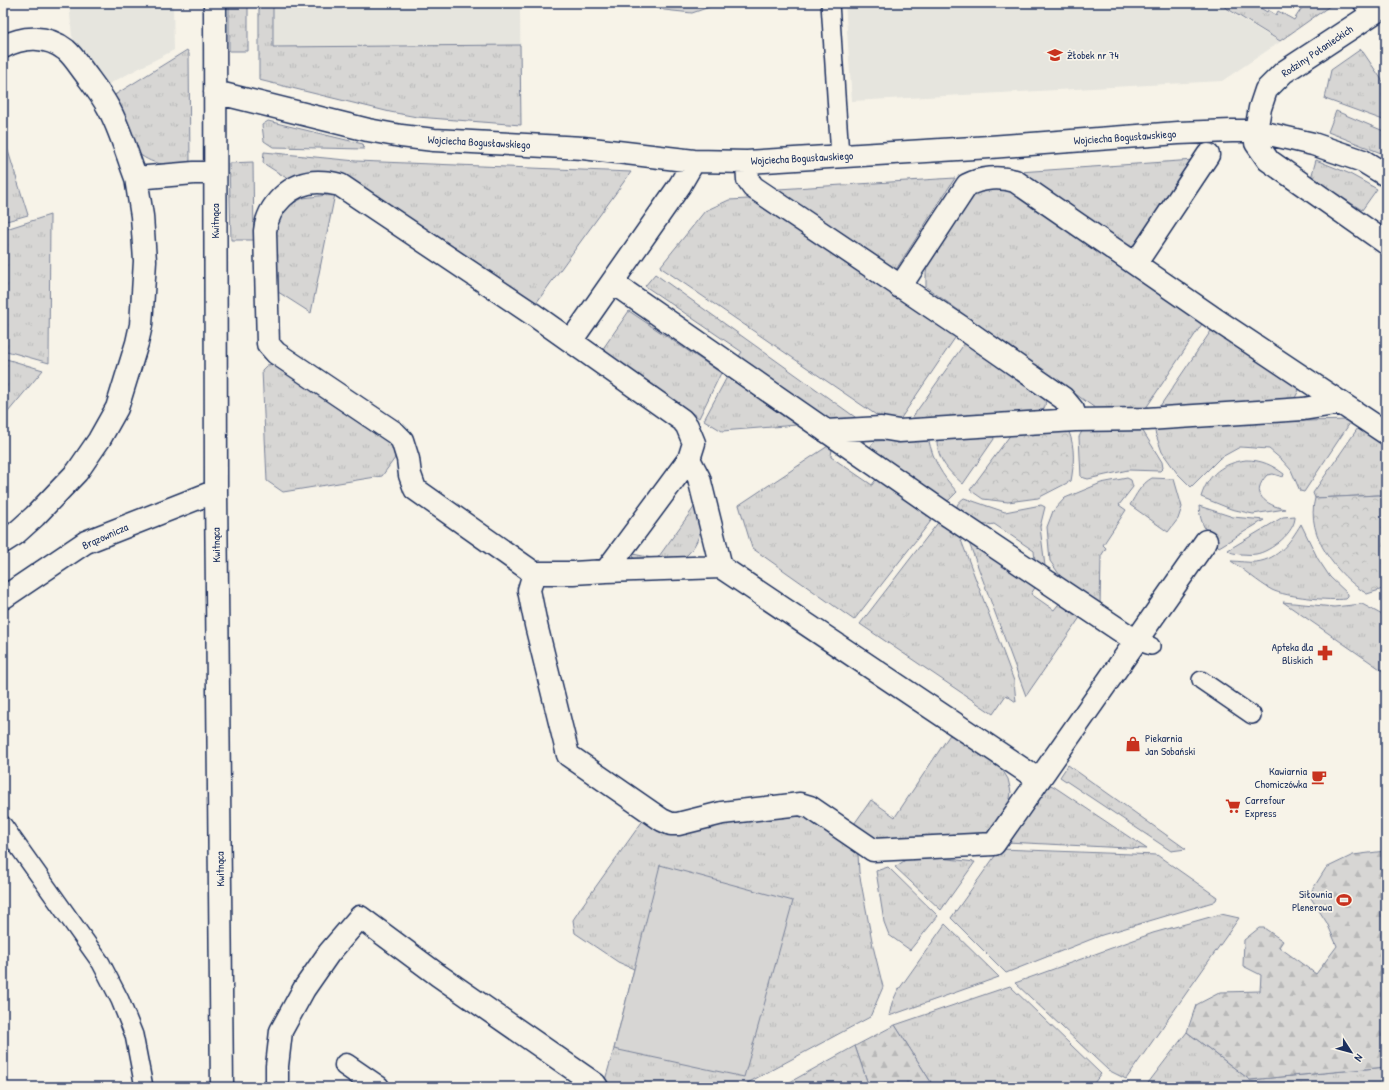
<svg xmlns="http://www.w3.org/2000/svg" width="1389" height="1090" viewBox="0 0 1389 1090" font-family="'Patrick Hand',sans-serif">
  <defs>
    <pattern id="grass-tufts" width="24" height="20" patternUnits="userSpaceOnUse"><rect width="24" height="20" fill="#d7d6d4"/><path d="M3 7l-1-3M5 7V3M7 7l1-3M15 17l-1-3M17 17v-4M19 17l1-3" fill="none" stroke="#b8b8b8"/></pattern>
    <pattern id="forest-firs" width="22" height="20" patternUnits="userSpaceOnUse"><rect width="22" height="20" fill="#d7d6d4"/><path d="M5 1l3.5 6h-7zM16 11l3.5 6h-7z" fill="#b8b8b8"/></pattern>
    <pattern id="park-crowns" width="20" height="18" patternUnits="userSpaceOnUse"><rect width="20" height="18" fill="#d7d6d4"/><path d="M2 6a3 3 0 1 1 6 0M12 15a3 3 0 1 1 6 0" fill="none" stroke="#b8b8b8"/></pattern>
  </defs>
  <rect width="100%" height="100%" fill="#f7f3e8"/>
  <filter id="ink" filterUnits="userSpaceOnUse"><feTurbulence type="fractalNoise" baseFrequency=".025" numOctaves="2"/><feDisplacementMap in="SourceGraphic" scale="8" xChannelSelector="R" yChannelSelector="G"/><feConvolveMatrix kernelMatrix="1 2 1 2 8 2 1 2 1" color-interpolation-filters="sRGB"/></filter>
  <g filter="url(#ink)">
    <!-- built -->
    <path fill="#e6e5de" d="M69,3H173L174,50L105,86L81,54L72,36Z
      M272,3H520L521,125L417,117L390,112L272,83Z
      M845,3H1215L1280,42L1222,81L852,101Z"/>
    <!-- grass -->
    <path fill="url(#grass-tufts)" stroke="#798299" d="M229,3H248V51H229Z
      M259,3H273V47L520,45L521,125L417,117L390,112L259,80Z
      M650,3H721L692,13L664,10Z
      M1218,3H1252L1267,12L1268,10L1276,15L1278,11L1294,20L1305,3H1334L1280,41Z
      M1361,49L1386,86V121L1325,99L1331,70Z
      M187,50L189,54L190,164C170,165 155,167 138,153L113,96Z
      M1336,111L1386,132V155L1328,132Z
      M268,121L363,144L364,149L273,147L264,141L262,125Z
      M3,135L28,215L3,222Z
      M264,152L356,161L631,172L534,306L344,175L317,171L288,179L263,163Z
      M1194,160L1132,251L1019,172Z
      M1316,160L1348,173L1377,189L1362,210L1311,178Z
      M253,162L254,240H231L229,163Z
      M955,178L895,271L778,192V189Z
      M992,189H1009L1204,321L1144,411L1102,413L926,287V273L929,259L977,192Z
      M335,194L311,313L275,290V224L286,207L303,198Z
      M748,199L764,206L957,335L899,421H885L660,267L705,211L729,200Z
      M50,215L49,363L3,350V230Z
      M655,274L862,422L831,423L737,359L742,352L645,286Z
      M629,311L721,373L699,418L602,350Z
      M1213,328L1298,384L1299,390L1294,400L1158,409Z
      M967,340L1042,391C1045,399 1048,404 1042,411L909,422Z
      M3,358L43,370L3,418Z
      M274,364L383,433L392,444L395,458L382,476L283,492L267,481L262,370L267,365Z
      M727,377L797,425L722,431L704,420Z
      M1352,420L1304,492L1300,491L1291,470L1282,460L1269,449L1240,447L1220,458L1191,487L1177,473L1162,452L1155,432L1158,424Z
      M1360,425L1386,442V497L1379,495L1315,498L1313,493Z
      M1141,428L1162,462L1163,468L1160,471L1128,470L1088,479L1081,477L1079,437L1083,429Z
      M993,434L994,439L963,484C947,470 936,458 937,436Z
      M928,438C934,462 941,474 957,492L949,500L945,502L873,453L870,447L875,441Z
      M828,446L832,449L831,457L872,485L877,478L934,517L854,620L752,548L739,505Z
      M1246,460C1262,460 1272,465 1284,474L1283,477L1273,474L1267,475C1249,494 1266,505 1285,509L1253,514L1231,509L1201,497C1208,474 1223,463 1246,460Z
      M1127,478L1131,480L1133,487L1119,505L1126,510L1103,545L1106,548L1101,556L1100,607L1066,584L1050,561L1047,527L1053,511L1065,498L1101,483Z
      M1152,478L1174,479L1182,507L1178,519L1168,532L1130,505C1136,495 1141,484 1152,478Z
      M964,498L1005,512L1041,505L1045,507L1040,527L1045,566L1041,567L1035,561L1034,551L994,524C980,528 969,518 958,511C955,505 959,502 964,498Z
      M695,506C696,513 700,521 700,528C700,539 692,551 684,558L634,560L633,554L657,559Z
      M1199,506L1233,517L1264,520L1219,547C1207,533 1200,525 1199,506Z
      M1295,516C1296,532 1270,552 1256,554C1251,555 1245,554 1240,554C1235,553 1232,554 1228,550L1283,517Z
      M940,520L958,532L1014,681L1016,702L1006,695L993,714L860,624Z
      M1301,524L1318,559L1330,577L1348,594V597L1346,599C1329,601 1286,597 1272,590C1259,583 1243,569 1231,561C1239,561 1248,563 1256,562C1279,559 1290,542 1301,524Z
      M968,540L1036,586L1031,594L1054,610L1061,601L1081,616L1026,696Z
      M1283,602L1334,607L1362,604L1386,617V673Z
      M951,733L1000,766L1008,779L1011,792L1009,805L990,834L877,842L852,827L871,800L895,817Z
      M1068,765L1186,849L1171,851L1060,777Z
      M1049,785L1053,786L1147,849L1006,842Z
      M798,810L841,839L858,854L859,872L873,946L883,987L870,1017L740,1087H603L614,1049L634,969L618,962L575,933L573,920L582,906L644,819Z
      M1000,849L1157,855L1217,897L1216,900L1213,902L1102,935L1006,973L951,918Z
      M913,855L975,862L941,910L895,867Z
      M888,867L938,916L910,950L889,935L884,922L876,871Z
      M1221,914L1239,918L1126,1079L1108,1070L1015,983L1153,933Z
      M945,924L999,977L889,1016L892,1003L897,992Z
      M1010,986L1101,1074L1091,1087H1043L1031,1085L1025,1087H934L895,1025Z
      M1187,1032L1250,1080L1386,1067V1087H1145Z"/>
    <!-- forest -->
    <path fill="url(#forest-firs)" stroke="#798299" d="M1386,849V1067L1250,1080L1187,1032L1196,1005L1221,992L1260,991L1261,975L1243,966L1244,940L1259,928H1264L1283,941L1279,947L1316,974L1337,946L1327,923L1309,895L1326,868L1353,855L1385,851Z
      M895,1025L934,1087H869L855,1046Z"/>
    <!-- park -->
    <path fill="url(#park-crowns)" stroke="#798299" d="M1069,432C1075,447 1074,465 1071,481L1038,498L1008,502L983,499L970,490L1011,434Z
      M1379,495L1386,497V588L1367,594C1337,575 1305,536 1315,498Z
      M855,1046L869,1087H781Z"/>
    <!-- pitch -->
    <path fill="#d7d6d4" stroke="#798299" d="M660,865L793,901L744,1077L614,1049Z"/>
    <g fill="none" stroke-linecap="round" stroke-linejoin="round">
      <!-- lane casing -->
      <g stroke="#1b2f5e" stroke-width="20">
        <path id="lane" d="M830,3L840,156
          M1362,3L1371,15
          M1136,641L1151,646
          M1201,680L1252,715
          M3,825L101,963L120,1000L134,1035L144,1087"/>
      </g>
      <!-- street casing -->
      <g stroke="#1b2f5e" stroke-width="25">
        <path id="street" d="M215,3L216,491L222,1087
          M1386,5L1284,72L1266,90L1260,108L1256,131V143L1268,160L1386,243
          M3,47C23,36 47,35 66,50C73,56 78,64 84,72C92,83 101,94 108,107C120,128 127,155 136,178L194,173H215
          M215,92L368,130L401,136L434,140L583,148L694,161L747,162L990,147L1178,133L1232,131H1256L1313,144L1363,161L1386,175
          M747,162L748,180L753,187L967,331L1063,398L1073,410L1075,420
          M1136,263L1208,155
          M613,283L943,512L1136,641
          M900,287L967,185C981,178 999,176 1015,181L1215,319L1341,403
          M571,341L680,185L694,161
          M826,431L881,428L899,431L1075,420L1147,419L1303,409L1341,403L1386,433
          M3,542L14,535L35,516L77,472L99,440L117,408L137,343L141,325L145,261L142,216L136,178
          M721,567L606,571L573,573H534L415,489L410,475L408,459L402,440L395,433L276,353L268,344L265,231C268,205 291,182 318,182C325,182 333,183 340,185L534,315L682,420L687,426L694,443L689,459L699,478L721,567L1039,780
          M606,571L689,459
          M534,573L529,590L536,625L568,755L662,820L671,824H678L722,813L800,804L810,807L873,850L994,844L1206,541
          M3,598L86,542L216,491
          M346,1065L378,1087
          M277,1087V1066L281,1031L304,989L329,953L360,917L438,975L595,1084L597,1087"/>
      </g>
      <!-- lane -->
      <use href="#lane" stroke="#f7f3e8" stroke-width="17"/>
      <!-- street -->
      <use href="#street" stroke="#f7f3e8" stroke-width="22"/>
    </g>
  </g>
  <!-- icons -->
  <defs>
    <g id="school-bare" transform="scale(1.2)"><path d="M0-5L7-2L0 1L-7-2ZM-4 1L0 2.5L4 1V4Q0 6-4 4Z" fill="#c8321e" stroke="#f7f3e8" stroke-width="2.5" paint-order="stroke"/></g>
    <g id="pharmacy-bare" transform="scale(1.2)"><path d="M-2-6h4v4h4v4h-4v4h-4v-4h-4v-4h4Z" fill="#c8321e" stroke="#f7f3e8" stroke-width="2.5" paint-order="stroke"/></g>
    <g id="shop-bare" transform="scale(1.2)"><path d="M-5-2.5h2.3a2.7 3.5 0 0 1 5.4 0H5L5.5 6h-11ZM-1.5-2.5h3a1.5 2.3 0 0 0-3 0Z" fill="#c8321e" stroke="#f7f3e8" stroke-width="2.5" paint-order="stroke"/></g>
    <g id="cafe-bare" transform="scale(1.2)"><path d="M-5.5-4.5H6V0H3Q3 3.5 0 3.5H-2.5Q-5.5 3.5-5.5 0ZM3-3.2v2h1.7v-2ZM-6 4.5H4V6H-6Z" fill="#c8321e" stroke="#f7f3e8" stroke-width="2.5" paint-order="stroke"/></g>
    <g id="supermarket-bare" transform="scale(1.2)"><path d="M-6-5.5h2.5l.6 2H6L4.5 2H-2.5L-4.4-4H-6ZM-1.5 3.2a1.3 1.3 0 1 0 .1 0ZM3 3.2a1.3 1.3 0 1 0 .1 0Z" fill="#c8321e" stroke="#f7f3e8" stroke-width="2.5" paint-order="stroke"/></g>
    <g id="stadium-bare" transform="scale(1.2)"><path d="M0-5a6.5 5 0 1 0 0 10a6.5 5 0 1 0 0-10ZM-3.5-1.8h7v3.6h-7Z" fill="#c8321e" stroke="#f7f3e8" stroke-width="2.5" paint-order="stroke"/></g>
  </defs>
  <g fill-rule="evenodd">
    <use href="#school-bare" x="1055" y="55"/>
    <use href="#pharmacy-bare" x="1325" y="653"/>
    <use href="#shop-bare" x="1133" y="744"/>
    <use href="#cafe-bare" x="1319" y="777"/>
    <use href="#supermarket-bare" x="1233" y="806"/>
    <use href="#stadium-bare" x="1344" y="900"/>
  </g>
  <g text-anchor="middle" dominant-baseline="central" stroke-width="3.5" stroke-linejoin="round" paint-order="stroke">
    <!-- street labels -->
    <g font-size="11" fill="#1b2f5e" stroke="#f7f3e8">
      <text transform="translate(1317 51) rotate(-34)">Rodziny Połanieckich</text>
      <text transform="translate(1125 137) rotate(-4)">Wojciecha Bogusławskiego</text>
      <text transform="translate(479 142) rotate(3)">Wojciecha Bogusławskiego</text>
      <text transform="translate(802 158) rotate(-3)">Wojciecha Bogusławskiego</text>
      <text transform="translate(215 221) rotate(-90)">Kwitnąca</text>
      <text transform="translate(105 536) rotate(-24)">Brązownicza</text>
      <text transform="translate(216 545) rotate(-91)">Kwitnąca</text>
      <text transform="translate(220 869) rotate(-91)">Kwitnąca</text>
    </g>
    <!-- poi labels -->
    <g font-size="11" fill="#1b2f5e" stroke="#f7f3e8" text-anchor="start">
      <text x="1067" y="55">Żłobek nr 74</text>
      <text x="1313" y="647" text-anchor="end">Apteka dla<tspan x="1313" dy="13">Bliskich</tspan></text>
      <text x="1145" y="738">Piekarnia<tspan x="1145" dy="13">Jan Sobański</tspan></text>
      <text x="1307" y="771" text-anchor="end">Kawiarnia<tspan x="1307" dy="13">Chomiczówka</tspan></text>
      <text x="1245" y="800">Carrefour<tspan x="1245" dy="13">Express</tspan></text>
      <text x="1332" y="894" text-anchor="end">Siłownia<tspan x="1332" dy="13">Plenerowa</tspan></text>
    </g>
  </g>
  <!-- margin -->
  <rect width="1389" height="1090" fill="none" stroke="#f7f3e8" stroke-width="16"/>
  <rect x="8" y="8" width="1373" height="1074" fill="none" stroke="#1b2f5e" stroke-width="1.5" filter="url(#ink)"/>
  <!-- north arrow -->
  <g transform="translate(1351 1052) rotate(126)" stroke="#f7f3e8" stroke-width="3" paint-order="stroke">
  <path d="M0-3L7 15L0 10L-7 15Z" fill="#1b2f5e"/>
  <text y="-6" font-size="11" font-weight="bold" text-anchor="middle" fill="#1b2f5e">N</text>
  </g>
</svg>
